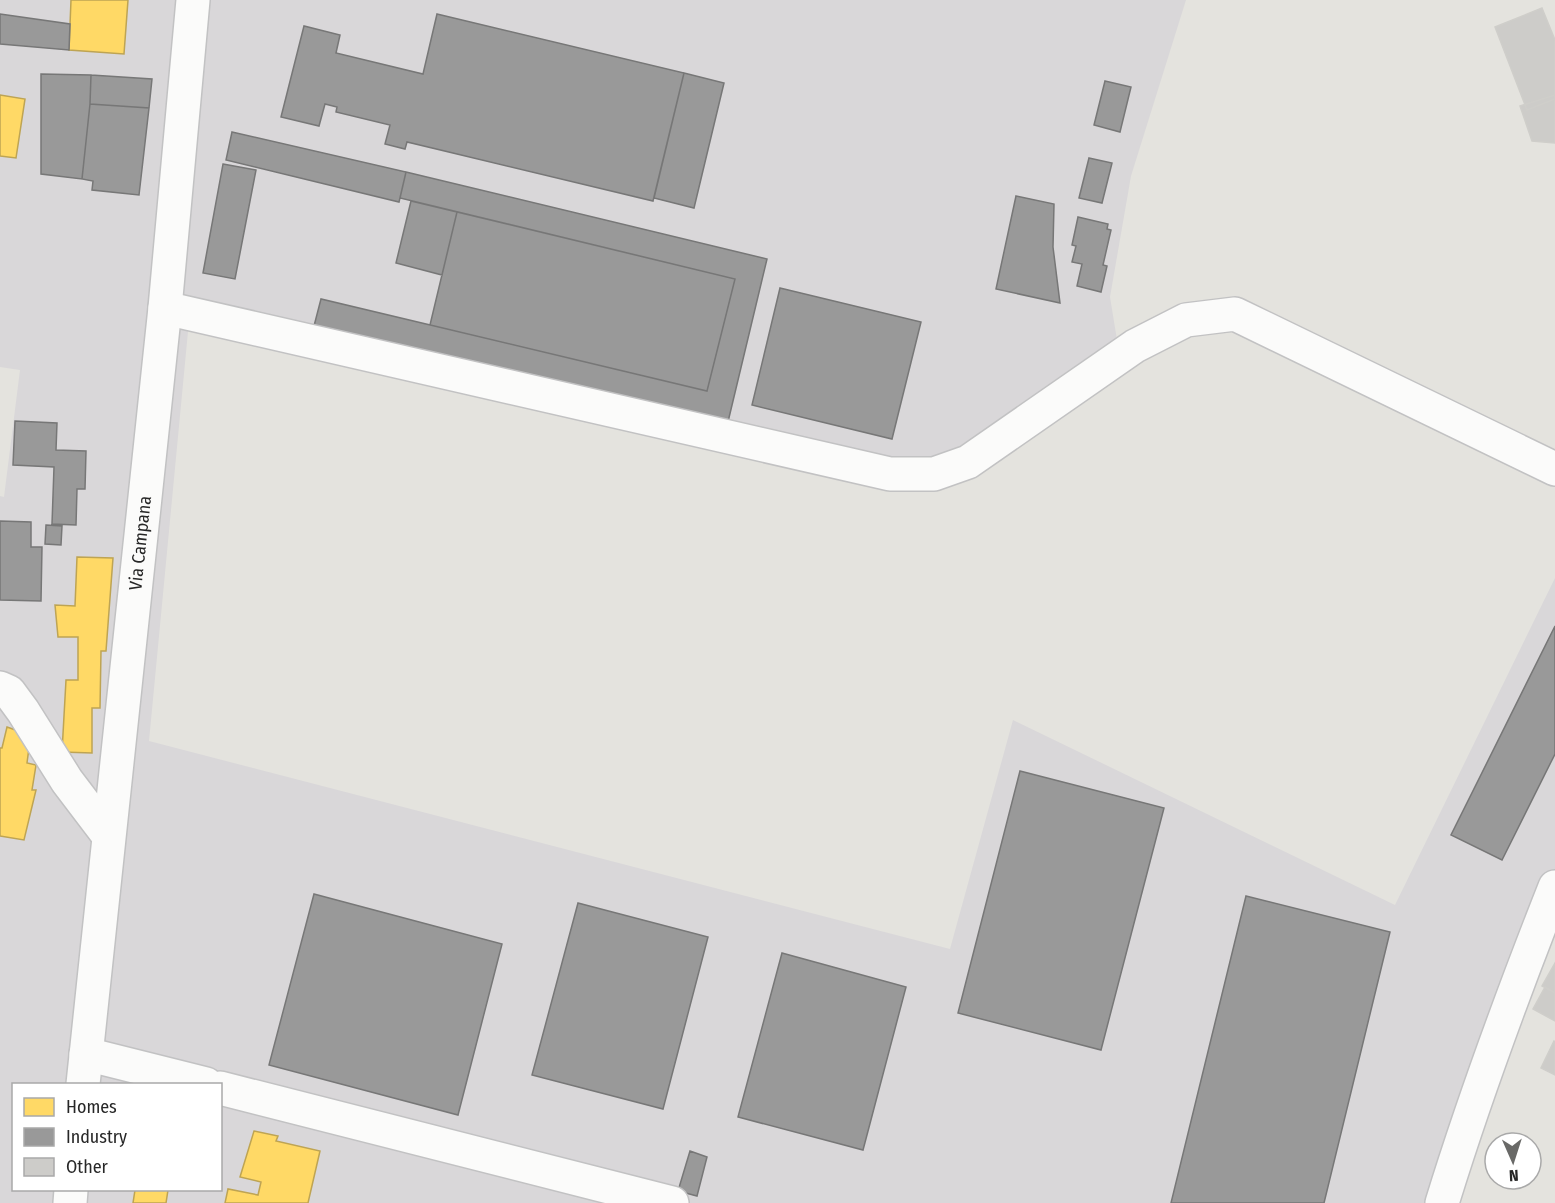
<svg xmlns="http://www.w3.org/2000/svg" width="1555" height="1203" viewBox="0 0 1555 1203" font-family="'Fira Sans Condensed',sans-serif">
  <rect width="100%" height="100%" fill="#e4e3de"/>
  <!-- industrial -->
  <path fill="#d9d7d9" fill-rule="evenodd" d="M0,0H1186L1131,176L1110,297L1117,340L987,435L936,458L907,462L191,300L149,741L950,949L1013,720L1395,905L1555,578V916L1455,1203H0V496L4,497L20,370L0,367ZM14,1084H220V1190H14Z"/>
  <!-- homes -->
  <path fill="#ffd966" stroke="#bea453" stroke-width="1.5" d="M71,0H128L124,54L69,50Z
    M0,95L25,99L16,158L0,156Z
    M77,557L113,558L106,651H101L100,708H92V753L62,752L66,680H78V637H58L55,605L75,606Z
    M7,727L21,732L30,740L27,763L36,765L32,790H36L24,840L0,836V748H2Z
    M254,1131L278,1136L276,1141L320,1151L308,1203H225L228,1189L258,1195L261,1182L240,1177Z
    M135,1190H168L166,1203H133Z"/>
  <!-- industry -->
  <path fill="#999" stroke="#777" stroke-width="1.5" d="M0,14L70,24L69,50L0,44Z
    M437,14L684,73L653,201L407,142L405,149L385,144L390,125L336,112L337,107L325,104L319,126L281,117L304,26L340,35L336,53L423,74Z
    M684,73L724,83L694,208L654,198Z
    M41,74L91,75L90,104L82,179L41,174Z
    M91,75L152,79L149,108L90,104Z
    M1105,81L1131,87L1120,132L1094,125Z
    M90,104L149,108L139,195L92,190L93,181L82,179Z
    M232,132L406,172L399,202L226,160Z
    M1089,158L1112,163L1102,203L1079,198Z
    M223,164L256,170L235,279L203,273Z
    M406,172L767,259L727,426L314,326L321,299L707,391L735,279L400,198Z
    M1016,196L1054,204L1053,247L1060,303L996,289Z
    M411,201L457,212L442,275L396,263Z
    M457,212L735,279L707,391L430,325Z
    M1078,217L1108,224L1107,229L1111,230L1103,265L1107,266L1101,292L1077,286L1082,264L1072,262L1076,246L1072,245Z
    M780,288L921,322L892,439L752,405Z
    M15,421L57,423L56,450L86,451L85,489H77L76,525L52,524L54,467L13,465Z
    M0,521L31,522V547H42L41,601L0,600Z
    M46,525L62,526L61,545L45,544Z
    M1555,626V754L1502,860L1451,835Z
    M1020,771L1164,808L1101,1050L958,1013Z
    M314,894L502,944L458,1115L269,1065Z
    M1246,896L1390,932L1324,1203H1171Z
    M578,903L708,937L663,1109L532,1075Z
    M782,953L906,987L863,1150L738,1117Z
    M690,1151L707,1157L697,1196L678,1191Z"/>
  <!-- building -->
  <path fill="#cdccc9" stroke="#cfceca" stroke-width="1.5" d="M1542,8L1555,40V99L1527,110L1495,27Z
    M1555,95V143L1532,141L1520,106Z
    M1555,963V993L1542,986Z
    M1545,987L1555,993V1021L1533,1009Z
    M1554,1041L1555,1042V1075L1541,1068Z"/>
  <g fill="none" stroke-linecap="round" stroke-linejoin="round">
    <!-- minor casing -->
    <g stroke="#c2c2c3" stroke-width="36">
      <g id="minor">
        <path d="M165,308L890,474H934L968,462L1135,346L1186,320L1235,314L1555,469"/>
        <path d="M0,688L9,692L23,711L67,781L108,835"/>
        <path d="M86,1054L206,1084"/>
        <path id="s1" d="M83,1084L165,308L193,0"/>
        <path d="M220,1088L672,1203"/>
        <path d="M70,1203L71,1190"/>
        <path d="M1442,1203C1475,1096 1514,991 1555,887"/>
      </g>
    </g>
    <!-- minor -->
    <use href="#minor" stroke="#fbfbfa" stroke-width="33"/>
  </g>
  <g text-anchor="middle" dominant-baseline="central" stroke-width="6" stroke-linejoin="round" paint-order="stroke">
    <!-- street labels -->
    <g font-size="18" fill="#272727" stroke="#fff">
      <text stroke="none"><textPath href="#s1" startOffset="544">Via Campana</textPath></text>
    </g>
  </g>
  <!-- legend -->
  <rect x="12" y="1083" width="210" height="108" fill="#ffffff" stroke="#a9a9a9" stroke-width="1.5"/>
  <rect x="24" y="1098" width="30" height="18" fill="#ffd966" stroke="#a9a9a9" stroke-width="1.5"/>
  <text x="66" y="1113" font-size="18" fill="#272727">Homes</text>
  <rect x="24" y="1128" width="30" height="18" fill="#999999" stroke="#a9a9a9" stroke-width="1.5"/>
  <text x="66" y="1143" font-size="18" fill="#272727">Industry</text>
  <rect x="24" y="1158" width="30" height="18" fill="#cdccc9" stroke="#a9a9a9" stroke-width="1.5"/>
  <text x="66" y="1173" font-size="18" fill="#272727">Other</text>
  <!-- north arrow -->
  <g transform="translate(1513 1161) rotate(177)"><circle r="28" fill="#ffffff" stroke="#a9a9a9" stroke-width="1.5"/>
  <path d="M0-4.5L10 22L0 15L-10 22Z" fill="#696967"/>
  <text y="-9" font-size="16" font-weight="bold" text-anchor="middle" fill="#272727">N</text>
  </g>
</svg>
